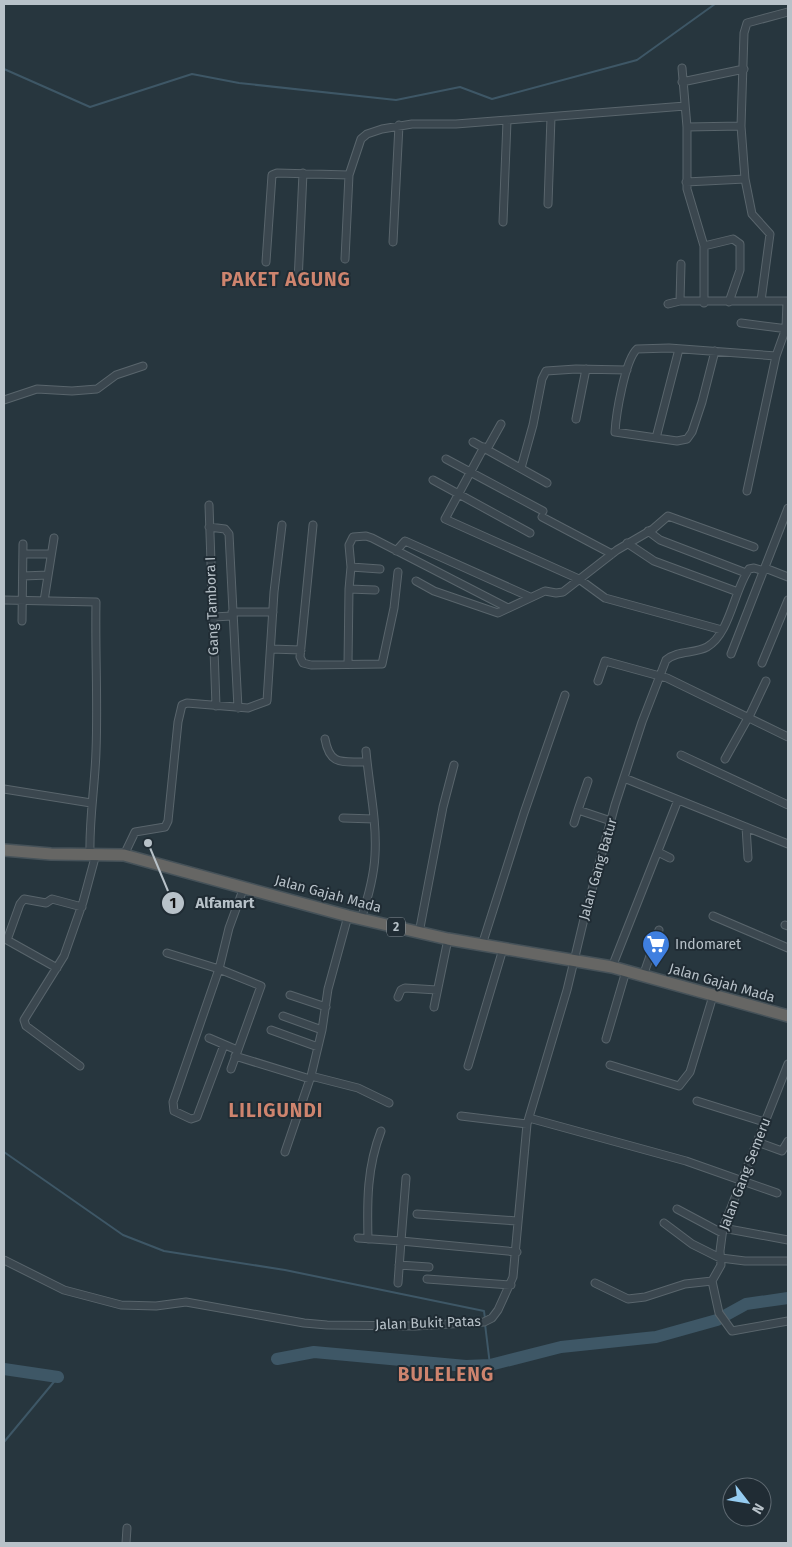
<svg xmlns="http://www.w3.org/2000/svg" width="792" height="1547" viewBox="0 0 792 1547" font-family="'Fira Sans',sans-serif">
  <rect width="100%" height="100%" fill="#27363e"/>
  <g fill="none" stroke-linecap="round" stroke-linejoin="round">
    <!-- stream -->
    <path stroke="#3e5766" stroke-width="2" d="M4,69L90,107L192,74L239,83L396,100L460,87L492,99L637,60L715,4
      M4,1152L123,1235L164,1251L285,1270L484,1311L485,1319
      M485,1324L490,1365
      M4,1442L58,1377"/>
    <!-- river -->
    <path stroke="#3e5766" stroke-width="12" d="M277,1359L314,1352L466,1366L490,1365L561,1347L656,1337L717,1320L746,1304L788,1298
      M4,1369L58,1377"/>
    <!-- minor casing -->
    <g stroke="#59656c" stroke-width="9">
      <path id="minor" d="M682,68L687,127V189L704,246V303
        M682,82L744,69
        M687,127L741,126
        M686,182L745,179
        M548,204L551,117
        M503,222L507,121
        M393,242L399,125
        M704,246L733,239L740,244V270L729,302
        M345,259L349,175
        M266,262L272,175L277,173L349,175L361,139L367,134L382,129L412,124H456L685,106
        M298,282L303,173
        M680,301L681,264
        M761,301L770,234L752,214L745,179L741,126L744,33L747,23L788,12
        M668,304L680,301H787L786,328L776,356L747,491
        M741,323L788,329
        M715,351L702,402L692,432L687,439L677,441L615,432C616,414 625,360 637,349L669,348L776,356
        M4,400L37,389L72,391L97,389L116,375L143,366
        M576,419L586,369
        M656,438L679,349
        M473,442L547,483
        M484,447L445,519L579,579L605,598L722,630
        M487,449L501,424
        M446,459L543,511
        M521,468L533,425L542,379L546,371L576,369L627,370
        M433,480L530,533
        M209,505L216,706
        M542,517L612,554
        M313,525L300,657L303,663L311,665L382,664L394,608L398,572
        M209,527L225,529L229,534L238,708
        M648,531L660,540L746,573
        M627,543L654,561L738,592
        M396,551L405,541L530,597
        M23,554H51
        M351,567L380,569
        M765,568L788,577
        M23,576L48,575
        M416,581L434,591L498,613L545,591L556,593L563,592L617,550L653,529L668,516L754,547
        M349,589L375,590
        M4,600L96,602C95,652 98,702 96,751C95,786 89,819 90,854
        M44,601L54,538
        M232,612H273
        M213,617L232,616
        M22,621L23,544
        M271,649L301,650
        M731,654L788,508
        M762,663L788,600
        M348,664L349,589L351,567L349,545L353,537L366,536L372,538L508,608
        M598,681L605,661L667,678L788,737
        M748,719L766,681
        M325,739C330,767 343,761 367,762
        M681,755L788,805
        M725,759L748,718
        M624,778L788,844
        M4,789L91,803
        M578,810L588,781
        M343,818L374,819
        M574,823L578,810L611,821
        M746,827L748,858
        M658,852L670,858
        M124,855L135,832L165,827L168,821L178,722L182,705L187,703L248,708L267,701L274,592L282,525
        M713,916L788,948
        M361,919C368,898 374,877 375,855C377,820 369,786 366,751
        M785,925L788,926
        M419,933L443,807L454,765
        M482,945L524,813L565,695
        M167,953L219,969L261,986L231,1069
        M612,967L678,800
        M57,968L7,940L20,904L24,899L46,903L52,899L82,907
        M643,976L659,930
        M290,995L326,1007
        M398,997L401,990L405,988L437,990
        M434,1007L448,939
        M283,1016L322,1030
        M271,1030L318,1047
        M209,1038L237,1050
        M606,1039L626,971
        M224,1045L197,1117L191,1119L174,1111L173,1102L219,969L229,928L244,887
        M235,1056L310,1079
        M788,1064L723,1228L720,1251L721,1265L712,1281L719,1313L732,1331L788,1321
        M610,1065L679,1086L690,1072L713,996
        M80,1066L26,1026L24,1020L64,956L83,902L96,854
        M468,1066L503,949
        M311,1076L358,1088L389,1103
        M697,1101L764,1122
        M461,1116L527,1124
        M529,1118L686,1161L777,1193
        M757,1142L782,1151L788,1141
        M285,1152L311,1076L322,1030L328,989L348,916
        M406,1178L401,1241L517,1252
        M677,1209L722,1233
        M417,1214L517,1221
        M664,1223L692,1244L722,1259
        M723,1228L788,1240
        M358,1238L401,1241L398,1283
        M368,1239C367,1201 367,1167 381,1131
        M721,1258L745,1261H788
        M4,1260L64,1290L121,1305L156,1306L186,1302L304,1323L327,1325L415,1326L484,1322L492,1318L498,1310L513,1277L527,1124L567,990L584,919L615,805L642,722L666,660C678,650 694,654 707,647C730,634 734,590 749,569L754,568L764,571
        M399,1265L429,1267
        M427,1279L511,1285
        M595,1283L628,1299L645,1297L685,1284L712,1281
        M126,1543L127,1528"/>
    </g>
    <!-- trunk casing -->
    <g stroke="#465259" stroke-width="14">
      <path id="trunk" d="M4,850L51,854L124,855L348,916L448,939L612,967L788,1016"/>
    </g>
    <!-- minor -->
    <use href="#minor" stroke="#3b474f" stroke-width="7"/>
    <!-- trunk -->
    <use href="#trunk" stroke="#666664" stroke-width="11"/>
  </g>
  <!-- icons -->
  <defs>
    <g id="supermarket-pin" transform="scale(1.4375)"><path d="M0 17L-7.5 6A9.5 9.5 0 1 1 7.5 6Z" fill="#3f7fe0" stroke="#202c34"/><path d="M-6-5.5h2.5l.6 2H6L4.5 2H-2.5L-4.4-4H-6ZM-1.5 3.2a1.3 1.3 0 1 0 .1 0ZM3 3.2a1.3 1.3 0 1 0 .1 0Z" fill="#fff"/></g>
  </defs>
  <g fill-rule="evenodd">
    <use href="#supermarket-pin" x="656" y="944"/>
  </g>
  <g text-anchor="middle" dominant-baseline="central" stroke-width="4" stroke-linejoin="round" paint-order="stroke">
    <!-- shield labels -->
    <rect fill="#202c34" stroke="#8a959c" stroke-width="1" x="387" y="917.5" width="18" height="19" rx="4"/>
    <g font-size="12" font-weight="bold" fill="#b8c2c9">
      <text x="396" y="927">2</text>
    </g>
    <!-- street labels -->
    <g font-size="14" fill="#b8c2c9" stroke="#202c34">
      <text transform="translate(212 606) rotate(-92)">Gang Tambora I</text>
      <text transform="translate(598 869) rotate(-74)">Jalan Gang Batur</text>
      <text transform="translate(328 894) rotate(15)">Jalan Gajah Mada</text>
      <text transform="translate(722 983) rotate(16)">Jalan Gajah Mada</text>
      <text transform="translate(745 1174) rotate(-69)">Jalan Gang Semeru</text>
      <text transform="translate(428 1323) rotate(-2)">Jalan Bukit Patas</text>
    </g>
    <!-- poi labels -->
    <g font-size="14" fill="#b8c2c9" stroke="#202c34" text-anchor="start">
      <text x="675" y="944">Indomaret</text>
    </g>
    <!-- district labels -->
    <g font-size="19" font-weight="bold" letter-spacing="1" fill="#ce846e" stroke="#202c34">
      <text x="286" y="279">PAKET AGUNG</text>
      <text x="276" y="1110">LILIGUNDI</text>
      <text x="446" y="1374">BULELENG</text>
    </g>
  </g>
  <!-- callouts -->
  <path fill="none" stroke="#b8c2c9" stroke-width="2" d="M148 843L173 903"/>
  <g fill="#b8c2c9" stroke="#202c34" stroke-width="2">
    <circle cx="148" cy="843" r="5"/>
    <circle cx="173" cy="903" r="12"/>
  </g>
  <g font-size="15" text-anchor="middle" font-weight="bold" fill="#111">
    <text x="173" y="908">1</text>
  </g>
  <g font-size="15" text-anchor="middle" font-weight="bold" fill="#b8c2c9" stroke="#202c34" stroke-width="4" stroke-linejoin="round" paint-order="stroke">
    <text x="225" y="908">Alfamart</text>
  </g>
  <!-- border -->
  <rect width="792" height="1547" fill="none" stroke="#b8c2c9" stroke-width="10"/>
  <!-- north arrow -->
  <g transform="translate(747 1502) rotate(121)"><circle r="24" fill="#202c34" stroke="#5d6870"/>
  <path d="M0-4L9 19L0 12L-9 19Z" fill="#95ccf1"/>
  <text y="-8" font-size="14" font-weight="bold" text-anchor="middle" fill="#b8c2c9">N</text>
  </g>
</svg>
